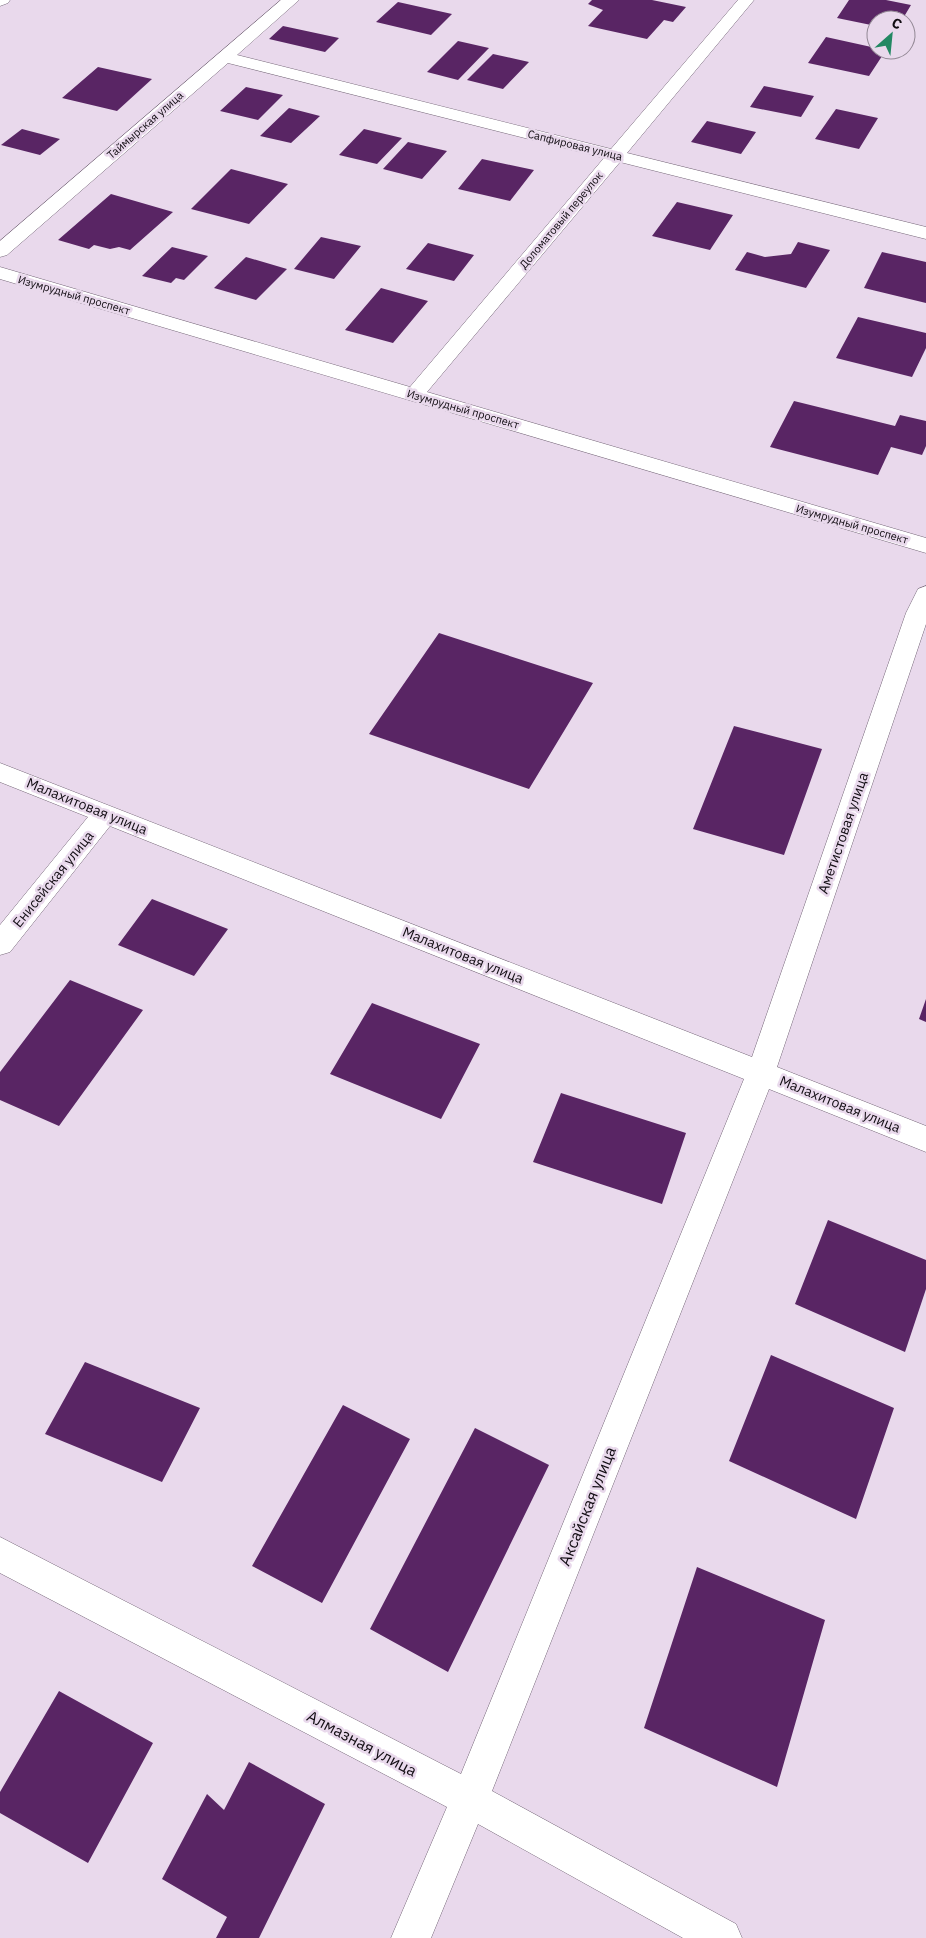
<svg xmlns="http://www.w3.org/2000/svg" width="926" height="1938" viewBox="0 0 926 1938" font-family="'IBM Plex Sans',sans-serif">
  <rect width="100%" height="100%" fill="#e9d9ec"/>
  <!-- building -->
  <path fill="#592564" d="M592,0H652L686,7L673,22L664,20L647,39L588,26L603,10L588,4Z
    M849,0H886L911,5L902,20H876V26L837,18Z
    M398,2L452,14L431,35L376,22Z
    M283,26L339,38L325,52L269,39Z
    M826,37L876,48V50H886L869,76L808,63Z
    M458,41L489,48L458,80L427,72Z
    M493,54L529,62L503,89L467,80Z
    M98,67L152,79L117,111L62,98Z
    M764,86L814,96L801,117L750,107Z
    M246,87L283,95L258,120L220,111Z
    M289,108L320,116L291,143L260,136Z
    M836,109L878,118L859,149L815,139Z
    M707,121L756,132L741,154L691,142Z
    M22,129L60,139L40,155L1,145Z
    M364,129L402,138L377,164L339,155Z
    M408,142L447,151L422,179L383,169Z
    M482,159L534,170L510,201L458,189Z
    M231,169L288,184L249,224L191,209Z
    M111,194L173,212L130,250L119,247L110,249L94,245L89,249L58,240Z
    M677,202L733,215L710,250L652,236Z
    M321,237L361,246L334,279L294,269Z
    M798,242L830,250L806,288L735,270L747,252L765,257L791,254Z
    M428,243L474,255L454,281L406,269Z
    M172,247L208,256L184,280L176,278L171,283L142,276Z
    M882,252L926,262V303L864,288Z
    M246,257L287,269L256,300L214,288Z
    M381,288L428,301L393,343L345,330Z
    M858,317L926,333V348L912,377L836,358Z
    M794,401L895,426L900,415L926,421V446L922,455L891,447L878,475L770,447Z
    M439,633L593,683L529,789L369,734Z
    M734,726L822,749L784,855L693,829Z
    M152,899L228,929L194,976L118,945Z
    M70,980L143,1010L59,1126L0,1100V1072Z
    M926,999V1022L919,1019Z
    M372,1003L480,1044L441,1119L330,1074Z
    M561,1093L686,1133L662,1204L533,1162Z
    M828,1220L926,1260V1289L905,1352L795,1304Z
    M771,1355L894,1408L856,1519L729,1461Z
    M85,1362L200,1408L162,1482L45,1434Z
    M343,1405L410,1439L322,1603L252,1566Z
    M475,1428L549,1465L448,1672L370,1629Z
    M697,1567L825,1620L777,1787L644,1728Z
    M59,1691L153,1743L88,1863L0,1813V1792Z
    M249,1762L325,1804L259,1938H216L227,1917L162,1879L207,1794L224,1810Z"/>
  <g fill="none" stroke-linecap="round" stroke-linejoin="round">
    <!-- minor casing -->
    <g stroke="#756778" stroke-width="1">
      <path id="minor" d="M0,0H10L8,3L0,6Z
        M281,0H299L237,55L611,149L738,0H754L627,153L926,227V239L620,162L427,392L926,538V553L0,279V267L410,387L604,158L228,63L7,255L0,257V241Z
        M926,586V624L777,1067L926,1126V1152L769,1089L492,1791L736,1924L742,1938H683L478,1824L431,1938H391L447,1807L0,1573V1537L461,1774L744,1079L110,826L10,952L0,955V925L88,817L0,782V763L752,1057L906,613L918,589Z"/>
    </g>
    <!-- minor -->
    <use href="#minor" fill="#fff" fill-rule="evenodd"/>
  </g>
  <g text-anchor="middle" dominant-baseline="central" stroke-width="5" stroke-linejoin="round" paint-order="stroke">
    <!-- far-street labels -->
    <g font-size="11" fill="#100b11" stroke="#e9d9ec">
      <text transform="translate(145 125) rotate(-41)">Таймырская улица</text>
      <text transform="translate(575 145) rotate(14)">Сапфировая улица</text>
      <text transform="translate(561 220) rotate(-50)">Доломатовый переулок</text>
      <text transform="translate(74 295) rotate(16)">Изумрудный проспект</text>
      <text transform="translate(463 409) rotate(16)">Изумрудный проспект</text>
      <text transform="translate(852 524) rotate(16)">Изумрудный проспект</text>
    </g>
    <!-- street labels -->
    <g font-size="14" fill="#100b11" stroke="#e9d9ec">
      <text transform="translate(87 806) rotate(22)">Малахитовая улица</text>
      <text transform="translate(843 833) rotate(-71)">Аметистовая улица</text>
      <text transform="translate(53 879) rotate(-51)">Енисейская улица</text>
      <text transform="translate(463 955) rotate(22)">Малахитовая улица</text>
      <text transform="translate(840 1104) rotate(22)">Малахитовая улица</text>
    </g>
    <!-- near-street labels -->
    <g font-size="16" fill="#100b11" stroke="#e9d9ec">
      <text transform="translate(587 1506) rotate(-68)">Аксайская улица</text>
      <text transform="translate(362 1743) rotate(28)">Алмазная улица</text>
    </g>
  </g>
  <!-- north arrow -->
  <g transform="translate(891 35) rotate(27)"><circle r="24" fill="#e9d9ec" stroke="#928794"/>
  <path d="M0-4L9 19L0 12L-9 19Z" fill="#238863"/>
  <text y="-8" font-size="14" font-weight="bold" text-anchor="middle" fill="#100b11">С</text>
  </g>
</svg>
